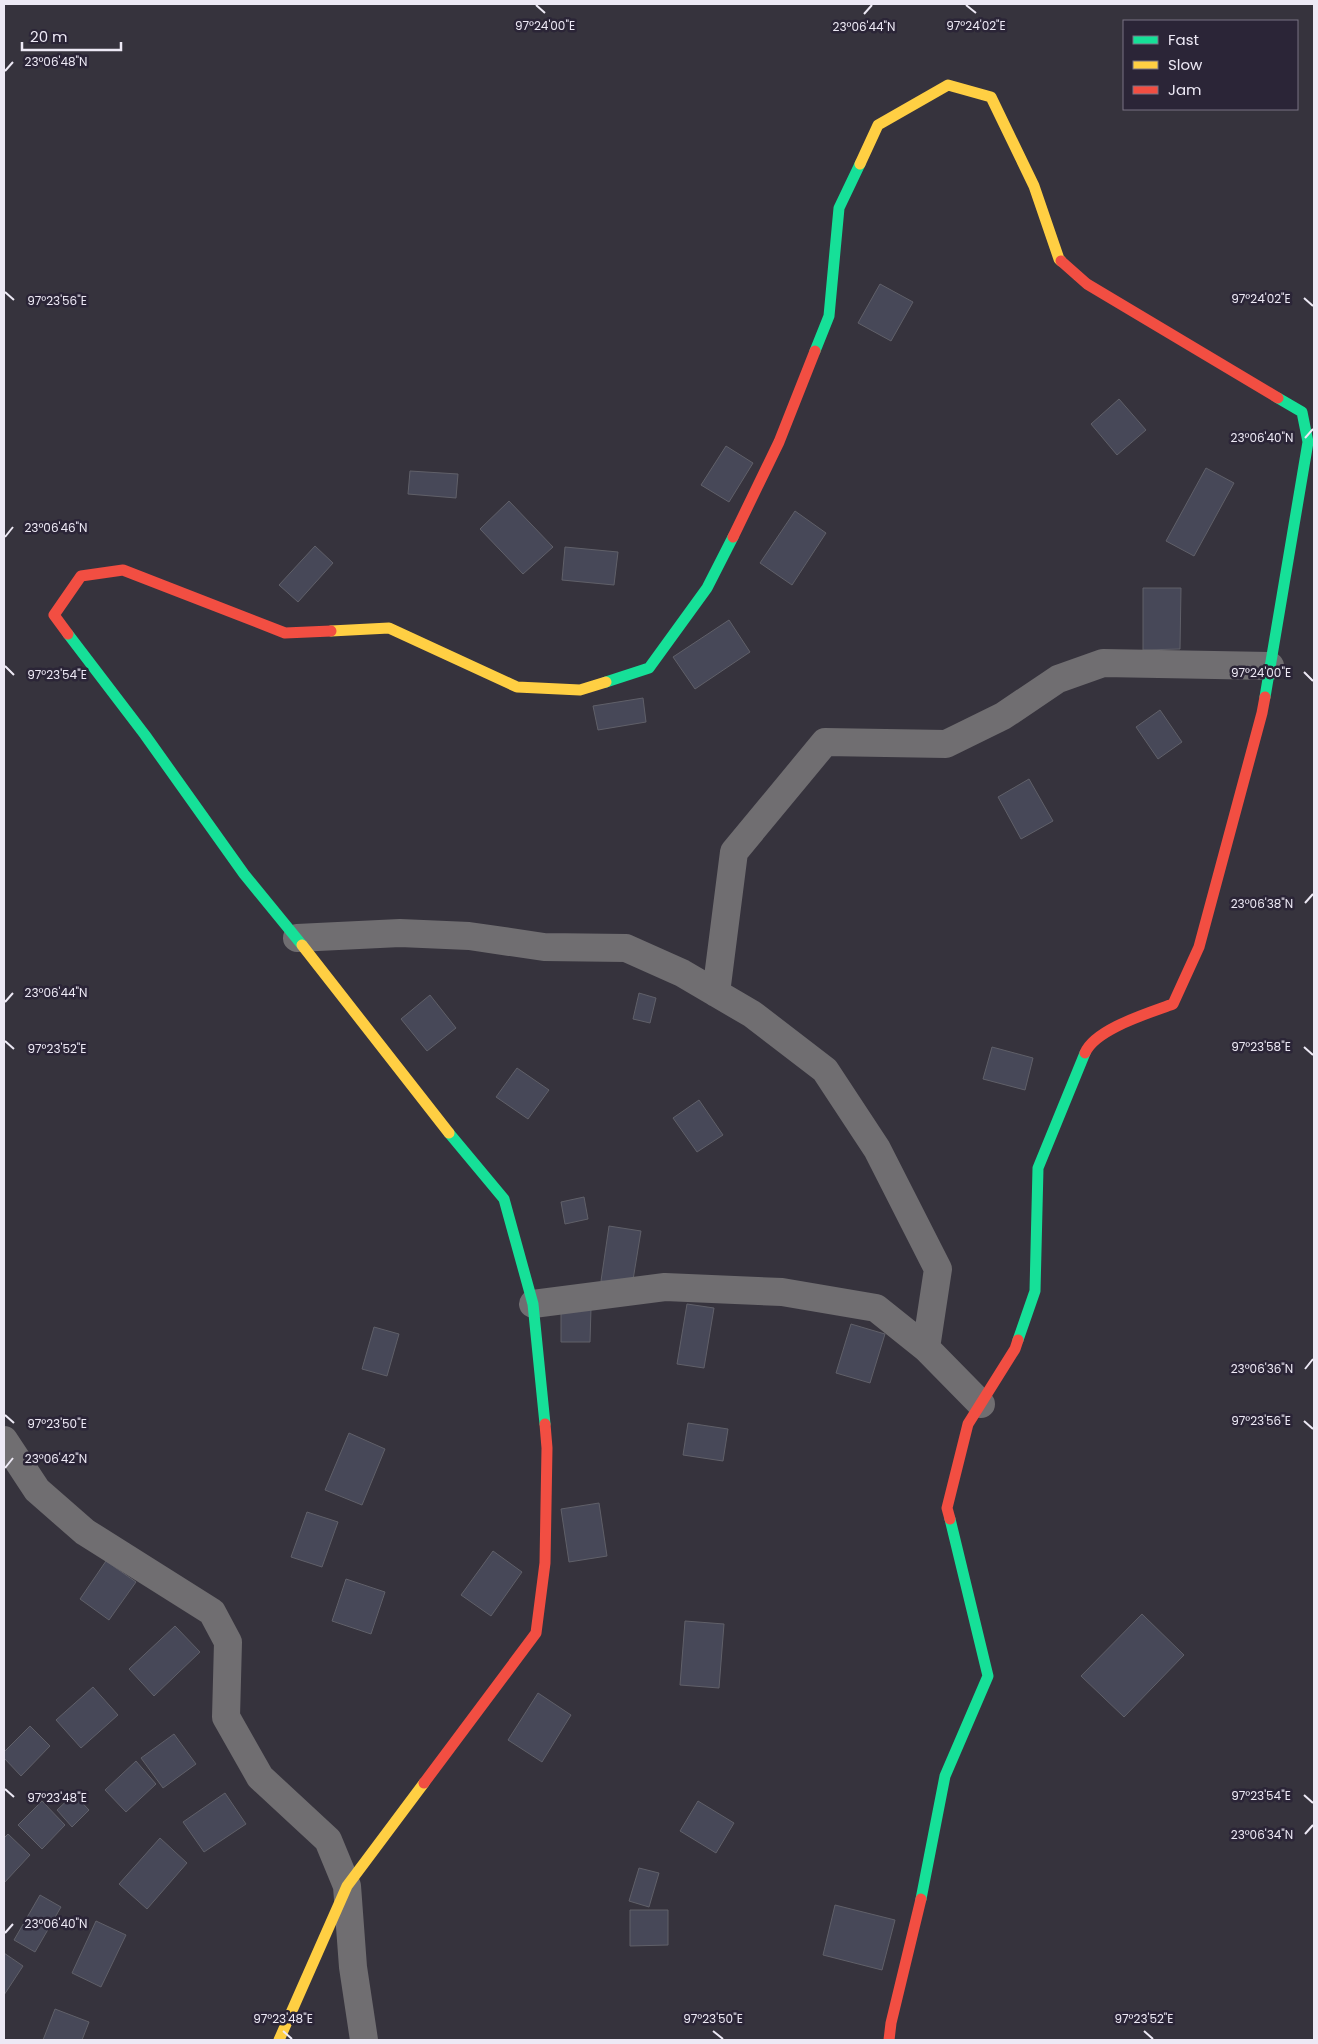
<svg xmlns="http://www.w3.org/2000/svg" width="1318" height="2044" viewBox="0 0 1318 2044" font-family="Poppins,sans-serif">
  <rect width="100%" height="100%" fill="#36333d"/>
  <!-- building -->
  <path fill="#474858" stroke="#606069" d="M880,284L913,302L891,341L858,323Z
    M1119,399L1146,430L1117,455L1091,424Z
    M726,446L753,463L729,502L701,485Z
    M1206,468L1234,483L1194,556L1166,541Z
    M410,471L458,474L456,498L408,494Z
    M509,501L553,547L523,574L480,529Z
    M795,511L826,533L792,585L760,563Z
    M315,546L333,563L298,602L279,585Z
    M565,547L618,552L614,585L562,580Z
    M1143,588H1181L1180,649L1143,650Z
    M729,620L750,652L695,689L673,657Z
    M643,698L646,722L598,730L593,706Z
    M1160,710L1182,742L1158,759L1136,727Z
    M1029,779L1053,821L1021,839L998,797Z
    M639,993L656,998L650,1023L633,1019Z
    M430,995L456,1028L427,1051L401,1019Z
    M992,1047L1033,1058L1025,1090L983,1079Z
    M517,1068L549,1090L528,1119L496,1097Z
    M699,1100L723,1135L697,1152L673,1118Z
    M584,1197L588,1219L565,1224L561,1202Z
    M609,1226L641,1231L632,1286L601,1281Z
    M687,1304L714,1308L704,1368L677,1364Z
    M591,1308L590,1342H561V1309Z
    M851,1324L885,1334L870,1383L836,1373Z
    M374,1327L399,1334L387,1376L362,1369Z
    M688,1423L728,1429L723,1461L683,1455Z
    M349,1433L385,1449L362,1505L325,1490Z
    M599,1503L607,1556L569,1562L561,1509Z
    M307,1512L338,1522L322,1567L291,1557Z
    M493,1551L522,1572L491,1616L461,1595Z
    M106,1561L136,1582L109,1620L80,1599Z
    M346,1579L385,1592L371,1634L332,1621Z
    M1142,1614L1184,1655L1124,1717L1081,1676Z
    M685,1621L724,1624L719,1688L680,1685Z
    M175,1626L200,1652L154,1696L129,1669Z
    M93,1687L118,1715L81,1748L56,1720Z
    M538,1693L571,1715L542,1762L508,1740Z
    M30,1726L50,1746L21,1776L4,1758V1752Z
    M174,1734L196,1764L163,1788L141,1758Z
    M136,1761L156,1784L126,1812L105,1790Z
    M225,1793L246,1824L204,1852L183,1822Z
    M74,1794L89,1810L72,1827L57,1810Z
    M42,1801L65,1825L42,1849L18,1825Z
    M698,1801L734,1823L716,1853L680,1831Z
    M8,1834L30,1855L4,1883V1838Z
    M160,1838L187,1863L147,1909L119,1884Z
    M639,1868L659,1873L649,1907L629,1901Z
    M40,1895L61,1907L35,1952L14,1940Z
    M835,1905L895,1920L882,1970L823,1955Z
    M630,1910H668V1945L630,1946Z
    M96,1921L126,1935L101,1987L72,1973Z
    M4,1953L23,1966L4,1995Z
    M55,2009L89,2022L82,2040H43Z"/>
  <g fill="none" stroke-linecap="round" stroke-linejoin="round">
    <!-- street -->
    <path stroke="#706e71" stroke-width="28" d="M297,938L400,933L469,936L544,947L626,948L682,973L752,1014L825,1070L877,1149L938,1269L926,1348
      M716,993L734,852L825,742L946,744L1003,716L1058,679L1103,663L1270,666
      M533,1304L665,1287L782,1292L876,1308L926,1348L981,1404
      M4,1440L37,1490L85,1532L212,1612L228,1642L226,1717L260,1777L328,1840L347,1886L353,1967L364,2040"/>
    <!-- fast -->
    <path stroke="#16e098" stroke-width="11" d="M815,351L829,316L839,208L860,164
      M68,634L145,735L244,874L302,945
      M606,682L649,668L707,588L733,537
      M1265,697L1308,442L1302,412L1278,398
      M449,1133L504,1199L533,1304L545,1424
      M1018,1340L1035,1291L1038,1168L1085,1053
      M921,1899L945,1776L988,1676L950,1519"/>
    <!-- slow -->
    <path stroke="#ffcf43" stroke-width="11" d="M860,164L878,125L948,85L991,97L1034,186L1059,259L1061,261
      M331,631L389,628L517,687L580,690L606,682
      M302,945L449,1133
      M279,2040L347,1886L424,1783"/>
    <!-- jam -->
    <path stroke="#f24e42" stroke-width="11" d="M1061,261L1087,284L1278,398
      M733,537L779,442L815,351
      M68,634L54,615L81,576L123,570L285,633L331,631
      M1085,1053C1095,1029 1149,1013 1173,1004L1199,947L1262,713L1265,697
      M950,1519L947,1508L968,1424L1015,1349L1018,1340
      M424,1783L536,1633L545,1563L547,1448L545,1424
      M889,2040L891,2023L921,1899"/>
  </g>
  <!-- ticks -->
  <path fill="none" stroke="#ede9f5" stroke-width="2" d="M536,5L545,13M966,5L976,13M864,14L872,5M5,71L13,62M5,292L14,300M1304,298L1313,306M1305,438L1313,429M5,537L13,527M5,666L14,675M1304,672L1313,681M1305,903L1313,894M5,1002L13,993M5,1041L14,1049M1304,1047L1313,1055M1305,1369L1313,1359M5,1415L14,1423M1304,1421L1313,1429M5,1468L13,1458M5,1789L14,1797M1304,1795L1313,1803M1305,1834L1313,1825M5,1933L13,1924M283,2031L292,2039M713,2031L723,2039M1144,2031L1153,2039"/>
  <g font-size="12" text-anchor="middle" fill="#ede9f5" stroke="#2b2537" stroke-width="5" stroke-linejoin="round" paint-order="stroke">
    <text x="545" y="30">97°24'00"E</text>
    <text x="976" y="30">97°24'02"E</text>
    <text x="864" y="31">23°06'44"N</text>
    <text x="56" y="66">23°06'48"N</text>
    <text x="1261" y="303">97°24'02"E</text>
    <text x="57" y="305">97°23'56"E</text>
    <text x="1262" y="442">23°06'40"N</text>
    <text x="56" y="532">23°06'46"N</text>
    <text x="1261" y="677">97°24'00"E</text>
    <text x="57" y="679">97°23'54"E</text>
    <text x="1262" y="908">23°06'38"N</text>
    <text x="56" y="997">23°06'44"N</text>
    <text x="1261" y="1051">97°23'58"E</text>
    <text x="57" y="1053">97°23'52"E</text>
    <text x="1262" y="1373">23°06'36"N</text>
    <text x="1261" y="1425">97°23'56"E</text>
    <text x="57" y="1428">97°23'50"E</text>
    <text x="56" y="1463">23°06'42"N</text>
    <text x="1261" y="1800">97°23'54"E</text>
    <text x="57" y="1802">97°23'48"E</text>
    <text x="1262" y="1839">23°06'34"N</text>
    <text x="56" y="1928">23°06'40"N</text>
    <text x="283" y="2023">97°23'48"E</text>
    <text x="713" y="2023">97°23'50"E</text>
    <text x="1144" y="2023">97°23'52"E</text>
  </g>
  <!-- border -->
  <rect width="1318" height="2044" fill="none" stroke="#ede9f5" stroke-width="10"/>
  <!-- legend -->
  <rect x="1123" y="20" width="175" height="90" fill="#2b2537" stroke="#797383"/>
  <rect x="1133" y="36" width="25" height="8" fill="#16e098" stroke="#797383"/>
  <text x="1168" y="45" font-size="15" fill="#ede9f5">Fast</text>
  <rect x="1133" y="61" width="25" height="8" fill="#ffcf43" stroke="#797383"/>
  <text x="1168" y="70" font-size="15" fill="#ede9f5">Slow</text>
  <rect x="1133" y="86" width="25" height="8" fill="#f24e42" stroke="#797383"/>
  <text x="1168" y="95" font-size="15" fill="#ede9f5">Jam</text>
  <!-- scale -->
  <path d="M22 42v8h99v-8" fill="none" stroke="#ede9f5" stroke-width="2.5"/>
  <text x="30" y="42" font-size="15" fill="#ede9f5" stroke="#2b2537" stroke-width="4" paint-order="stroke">20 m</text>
</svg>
